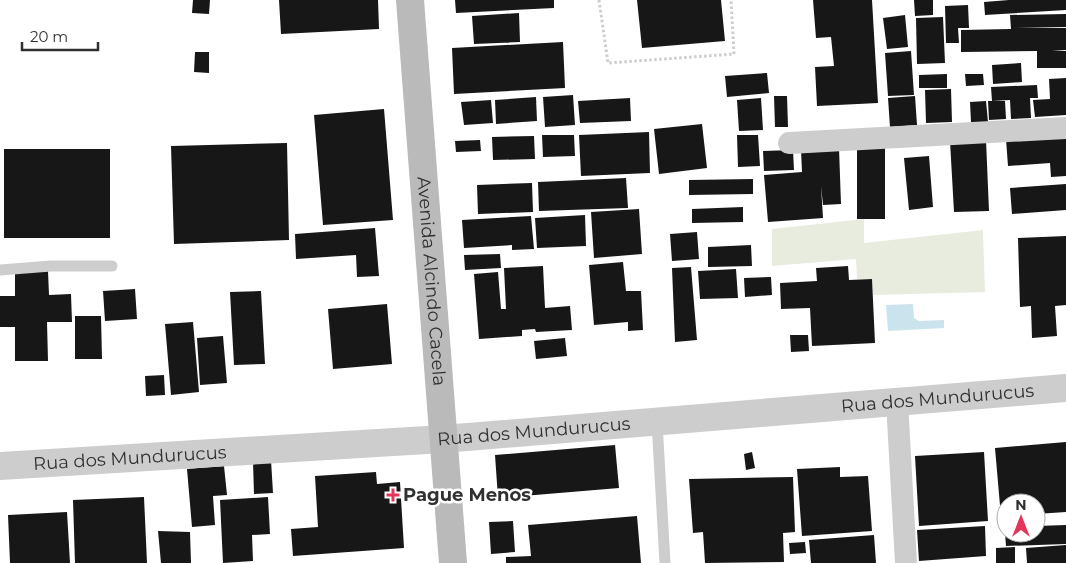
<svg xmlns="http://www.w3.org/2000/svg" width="1066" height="563" viewBox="0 0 1066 563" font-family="Montserrat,sans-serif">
  <rect width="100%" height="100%" fill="#fff"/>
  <!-- green -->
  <path fill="#e8ecde" d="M864,219V243L983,230L985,292L873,295L872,279H857L856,259L772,266V229Z"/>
  <!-- water -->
  <path fill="#cbe3ec" d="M913,304L914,318L919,321L944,320V328L888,331L886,305Z"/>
  <!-- building -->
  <path fill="#171717" d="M193,0H210L209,14L192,13Z
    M279,0H378L379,29L281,34Z
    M455,0H554V8L456,13Z
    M637,0H721L725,41L642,48Z
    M813,0H872L878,103L817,106L815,67L834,66L831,37L816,38Z
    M914,0H933V15L915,16Z
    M1009,0H1066V10L985,15L984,2Z
    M968,5L969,28H958L959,43H946L945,6Z
    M519,13L520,42L474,44L472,16Z
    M1066,14V27L1016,28H1066V50H1052L1066,51V68H1037V51L961,52V30L1011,29L1010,15Z
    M905,15L908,47L887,49L883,18Z
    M943,17L945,63L917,64L916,18Z
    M563,42L565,88L454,94L452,48Z
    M911,51L914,95L888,96L885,53Z
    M195,52H209V73L194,72Z
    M1021,63L1022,82L993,84L992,65Z
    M767,73L769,93L727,97L725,76Z
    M947,74V88H919V75Z
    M965,74H983L984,85L966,86Z
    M1066,78V115L1035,117L1033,100L1050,99L1049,79Z
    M1037,85L1038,98H1030L1031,118L1011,119L1010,100L992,101L991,87Z
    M951,89L952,122L926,123L925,90Z
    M573,95L575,125L545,127L543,97Z
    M774,96H787L788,127H775Z
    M915,96L917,125L890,127L888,98Z
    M536,97L537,121L496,124L495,100Z
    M630,98L631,121L580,123L578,101Z
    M761,98L763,130L739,131L737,100Z
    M491,100L493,123L464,125L461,102Z
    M986,101L988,122H971L970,102Z
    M988,101H1005L1006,119L989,120Z
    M384,109L393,220L323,225L314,115Z
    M702,124L707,168L659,174L654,129Z
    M649,132L650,173L581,176L579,135Z
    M542,135H574L575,156L543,157Z
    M737,135H758L760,166L738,167Z
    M1066,135V176L1051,177L1050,163L1008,166L1006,139Z
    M534,136L535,159L493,160L492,137Z
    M480,140L481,151L456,152L455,141Z
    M986,140L989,211L954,212L950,141Z
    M287,143L289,240L174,244L171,146Z
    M857,145H885V219H857Z
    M839,148L841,204L823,205L821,186L823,218L768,222L764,175L802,172L801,150Z
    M4,149H110V238H4Z
    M793,150L794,170L764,171L763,151Z
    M929,156L933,207L909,210L904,158Z
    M626,178L628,208L539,211L538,182Z
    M753,179V194L689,195V180Z
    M532,183L533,212L478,214L477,185Z
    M1066,184V210L1012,214L1010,188Z
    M743,207V222L692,223V209Z
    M639,209L642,254L594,258L591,212Z
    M585,215L586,246L537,248L535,218Z
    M531,216L534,249L512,250V245L464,248L462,220Z
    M375,228L379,276L357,277L356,255L296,259L295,234Z
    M697,232L699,259L672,261L670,234Z
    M1066,236V305L1055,306L1057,336L1032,338L1031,306L1020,307L1018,238Z
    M751,245L752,266L708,267V247Z
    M500,254L501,268L465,270L464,255Z
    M623,262L626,291H641L643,330L628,331V322L594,325L589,265Z
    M543,266L545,308L570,306L572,330L536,332L535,329L522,330V336L479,339L474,274L498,272L501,309H506L504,268Z
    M848,266L849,280L872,279L875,343L812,346L810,308L781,309L780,283L817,281L816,268Z
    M691,267L697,340L675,342L672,268Z
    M736,269L738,298L700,299L698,271Z
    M48,271L49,295L71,294L72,322H47L48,361H15V327H0V296H15V272Z
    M771,277L772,295L745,297L744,278Z
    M135,289L137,319L105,321L103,291Z
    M261,291L265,364L234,365L230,292Z
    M387,304L392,364L333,369L328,309Z
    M75,316H101L102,359H75Z
    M193,322L199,392L171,395L165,324Z
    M790,335H808L809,351L791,352Z
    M223,336L227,383L200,385L197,338Z
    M565,338L567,356L536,359L534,341Z
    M164,375L165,395L146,396L145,376Z
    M1066,442V512L1036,514V503H1006V517H1001L995,448Z
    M615,445L619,488L498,498L495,455Z
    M752,452L755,468L746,470L744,454Z
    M984,452L988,521L919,526L915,456Z
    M271,460L273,493L254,494L253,462Z
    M224,466L227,495L213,496L215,525L192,527L187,469Z
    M840,467V477L868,476L872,531L802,536L797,469Z
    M376,472L377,484L400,482L404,548L293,556L291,529L318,527L315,476Z
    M793,477L795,532L783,533L784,562L705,563L703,532L693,533L689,479Z
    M144,497L147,563H75L73,500Z
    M268,497L270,534L252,535L253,561L223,563L220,500Z
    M67,512L70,563H10L8,515Z
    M637,516L641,563H506V557L531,556L528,525Z
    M513,521L515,552L491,554L489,522Z
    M1066,525V544L1006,546L1005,533H1036V526Z
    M985,526L986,556L919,561L917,530Z
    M158,531L190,532L191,563H161Z
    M874,535L876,563H811L809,540Z
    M805,542L806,553L790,554L789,543Z
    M1066,545V563H1027L1026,548Z
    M1015,547V563H996V548Z"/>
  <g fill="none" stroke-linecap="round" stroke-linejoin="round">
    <!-- path -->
    <path stroke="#cdcdcd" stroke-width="3" stroke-dasharray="2.5 2.5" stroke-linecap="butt" d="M599,0L608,63L734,54L731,0"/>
    <!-- service -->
    <path stroke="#cdcdcd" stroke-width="11" d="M0,270L51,266H112
      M657,422L665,563"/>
    <!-- minor -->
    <path stroke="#cdcdcd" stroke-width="22" d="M789,143L1066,128
      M897,402L906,563"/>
    <!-- tertiary -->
    <path stroke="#cdcdcd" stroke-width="28" id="s1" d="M0,466L443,439L1066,388"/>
    <!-- secondary -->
    <path stroke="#bababa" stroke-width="28" id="s2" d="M410,0L453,563"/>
  </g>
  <!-- markers -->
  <path fill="#e2375a" stroke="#fff" stroke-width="2" d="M390.5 487.5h5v5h5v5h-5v5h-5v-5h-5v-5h5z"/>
  <g text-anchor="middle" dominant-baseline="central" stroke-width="5" stroke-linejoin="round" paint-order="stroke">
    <!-- street labels -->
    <g font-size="18" fill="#303030" stroke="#fff">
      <text stroke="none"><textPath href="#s2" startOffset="282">Avenida Alcindo Cacela</textPath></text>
      <text stroke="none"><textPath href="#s1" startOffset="940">Rua dos Mundurucus</textPath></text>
      <text stroke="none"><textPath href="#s1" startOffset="535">Rua dos Mundurucus</textPath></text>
      <text stroke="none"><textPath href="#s1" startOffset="130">Rua dos Mundurucus</textPath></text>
    </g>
    <!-- poi labels -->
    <g font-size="18" font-weight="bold" fill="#303030" stroke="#fff" text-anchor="start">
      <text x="403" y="495">Pague Menos</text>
    </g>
  </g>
  <!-- north arrow -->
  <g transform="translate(1021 518)"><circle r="24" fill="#ffffff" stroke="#acacac"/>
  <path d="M0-4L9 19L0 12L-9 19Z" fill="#e2375a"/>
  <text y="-8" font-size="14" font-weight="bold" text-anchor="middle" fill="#303030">N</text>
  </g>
  <!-- scale -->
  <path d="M22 42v8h76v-8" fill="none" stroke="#303030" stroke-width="2.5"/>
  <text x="30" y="42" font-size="15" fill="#303030" stroke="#ffffff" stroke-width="4" paint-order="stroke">20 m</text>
</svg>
